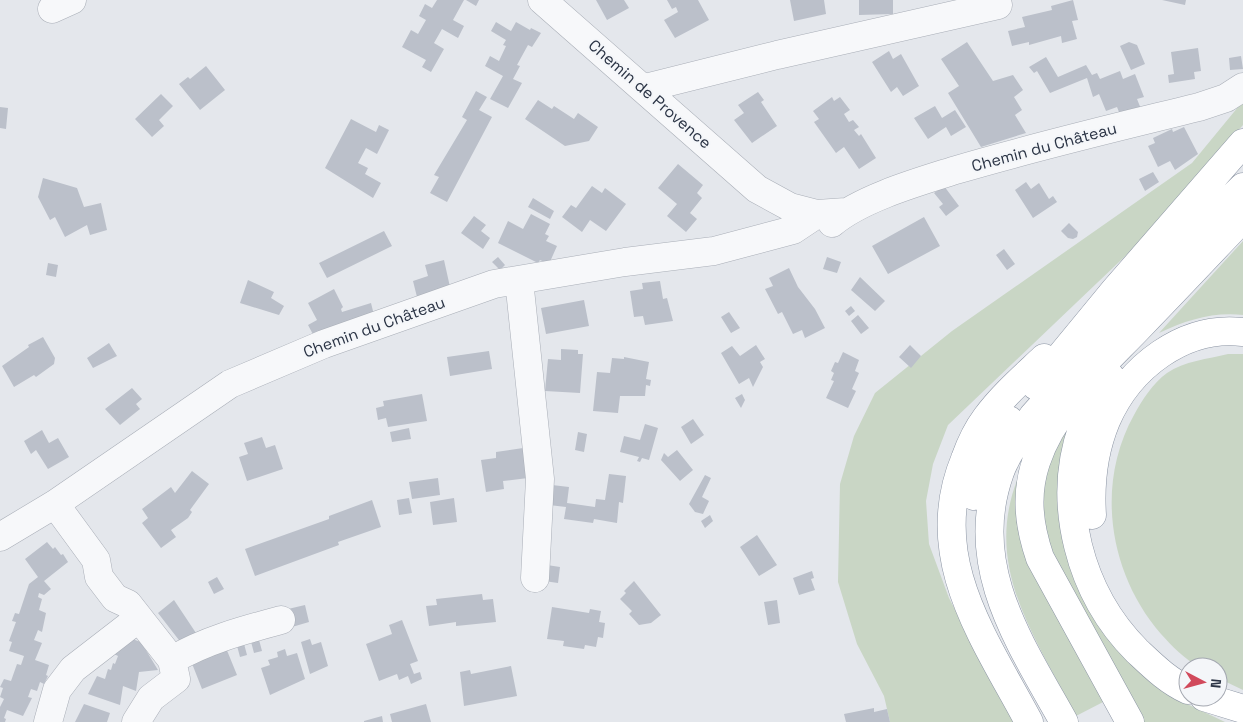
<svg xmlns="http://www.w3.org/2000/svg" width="1243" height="722" viewBox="0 0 1243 722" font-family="'Space Grotesk',sans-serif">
  <rect width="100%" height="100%" fill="#e4e7ec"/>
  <!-- green -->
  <path fill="#c9d6c5" d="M1243,101V125L1140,242L948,425L933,464L926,501L929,544L949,598L1013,722H890L884,696L857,644L838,582L840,484L854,436L875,393L952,331L1192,163Z
    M1243,241V315C1212,312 1187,320 1159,333Z
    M1228,354H1243V690L1218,678V667C1213,667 1204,668 1199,666C1186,661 1171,645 1161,634C1109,574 1095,485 1134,415C1142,400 1153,383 1167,373C1184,361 1208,359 1228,354Z
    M1072,417L1062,525L1183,702L1225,722H1144L1069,595L1048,551L1041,502L1047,462Z
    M1031,451L1021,500L1107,700L1076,716C1029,626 973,552 1031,451Z"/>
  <!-- building -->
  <path fill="#bbc0ca" d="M437,0H464L453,20L464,26L458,38L442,29L434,43L444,49L431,72L422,67L426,60L402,47L411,30L418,34L426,20L419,16L425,4L432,8Z
    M466,0H479L476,6Z
    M596,0H624L629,8L607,20Z
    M667,0H698L709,20L675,38L664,20L678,12L676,7L672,9Z
    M790,0H824L826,14L794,21Z
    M859,0H893V14L859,15Z
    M1073,0L1078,20L1072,21L1077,39L1062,43L1061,36L1029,45V42L1012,46L1008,31L1025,27L1022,17L1052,10L1051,6Z
    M1162,0H1186L1185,5Z
    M496,22L511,31L516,22L530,30L531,28L541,33L532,47L528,45L517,65L520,66L513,79L522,83L508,108L490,99L503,76L485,66L490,56L499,61L506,46L503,45L506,40L491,31Z
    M967,42L993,81L1013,75L1023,90L1014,97L1022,110L1015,115L1026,133L981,147L948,93L959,86L941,59Z
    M1129,42L1137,45L1145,64L1131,70L1120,46Z
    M1198,48L1201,71L1194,72L1195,79L1169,83L1168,75L1174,74L1171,52Z
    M889,51L893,59L901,54L919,86L903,96L897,87L891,92L872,62Z
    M1241,56L1243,69L1230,70L1229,58Z
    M1046,57L1058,77L1086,65L1092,75L1097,73L1100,79L1120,71L1123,79L1135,74L1144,97L1137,99L1141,109L1121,117L1117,107L1106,111L1099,94L1093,97L1087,78L1050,93L1037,71L1034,73L1029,67Z
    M206,66L225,90L200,110L179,84L188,77L190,79Z
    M476,91L487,97L479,110L492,117L447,202L430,193L439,177L434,175L467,120L462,117Z
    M758,92L764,100L761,102L777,126L752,143L734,120L744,113L738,105Z
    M161,94L173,106L159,120L164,126L152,137L135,119Z
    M832,97L834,101L840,97L850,110L844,114L849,122L853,120L859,127L854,130L859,136L861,134L876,158L859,169L844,147L836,153L814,122L819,119L813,111Z
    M538,100L552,109L554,106L574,119L578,113L598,127L589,141L565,146L525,119Z
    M935,106L942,118L955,110L966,127L951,136L946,127L928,139L914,118Z
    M0,107L8,108L6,129L0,128Z
    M351,119L376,132L379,125L389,130L377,154L366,148L358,163L368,168L365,174L381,183L373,198L325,168Z
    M1184,127L1198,154L1175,170L1170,161L1158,167L1148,146L1155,143L1153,138L1172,129L1173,132Z
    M678,164L703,185L697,193L702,198L690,213L697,219L686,232L667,216L677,204L658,188Z
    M1153,172L1159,182L1145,191L1139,179Z
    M43,178L77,188L84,207L101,203L107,230L90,235L87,225L65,237L55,217L50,220L38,197Z
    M1026,182L1031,189L1039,183L1049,199L1053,196L1057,202L1033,218L1015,190Z
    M592,186L602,193L605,188L626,204L606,231L590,220L582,232L562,217L571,205L576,208Z
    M944,186L959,206L946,216L939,207L943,204L934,193Z
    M533,198L554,211L550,219L528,207Z
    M531,214L550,224L545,234L549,236L546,241L557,246L549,264L540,260L538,263L498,243L508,221L523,229Z
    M474,216L486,225L481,231L490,238L483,249L461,233Z
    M924,217L940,246L888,274L872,246Z
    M1069,223L1078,232L1077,237L1073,239L1068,238L1061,231Z
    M384,231L392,246L327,278L319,263Z
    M1004,249L1015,264L1007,270L996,255Z
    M498,257L505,265L500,270L492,262Z
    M827,257L841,262L837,273L823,269Z
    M444,260L450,287L417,297L413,281L428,276L425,265Z
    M48,263L58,265L56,277L46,275Z
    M789,268L798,287L815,309L825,328L805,338L802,330L793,334L782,312L778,314L765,289L773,286L769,278Z
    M860,277L885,301L875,311L851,290Z
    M248,280L274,292L271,298L284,306L279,315L240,303Z
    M660,281L663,299L667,298L673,321L645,325L643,316L634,317L630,291L643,289L642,283Z
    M334,289L343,307L341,309L342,312L371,303L374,315L316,340L308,325L317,320L308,303Z
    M584,300L589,326L546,334L541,308Z
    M851,306L855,311L849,316L845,311Z
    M729,312L740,328L731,333L721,317Z
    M858,315L869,328L861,334L851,321Z
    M43,337L55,358L54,364L36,377L34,375L14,387L2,366L29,347L28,345Z
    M109,343L117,356L93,368L87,358Z
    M756,345L765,359L760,362L763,367L753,387L749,378L739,384L721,353L732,346L740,356Z
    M910,345L921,356L911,368L899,357Z
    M561,349L578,350V354H583L580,393L545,391L548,359L561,360Z
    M489,351L492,369L450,376L447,357Z
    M843,352L859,360L855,371L859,373L852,389L856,391L848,408L826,398L834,381L831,380L834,373L831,371L835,362L838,363Z
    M624,357L649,362L646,379L651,380L650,386L646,385L645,396H620L618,413L593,411L597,372L610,373L612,358L624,359Z
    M132,388L142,399L136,404L140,409L120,425L105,409Z
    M422,394L427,421L388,427L386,418L378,420L376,408L384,406L383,401Z
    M742,394L745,400L741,408L735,398Z
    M693,419L704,435L691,444L681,427Z
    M645,424L658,428L649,460L642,458L640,462L637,461L639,457L620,452L624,436L640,440Z
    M409,428L411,439L392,442L390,432Z
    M42,430L49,443L58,438L69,457L48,469L36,450L31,454L24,441Z
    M578,432L587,434L584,452L575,450Z
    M262,437L266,448L275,445L283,469L247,481L239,457L248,454L244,443Z
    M523,448L528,478L503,481L504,489L486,492L481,460L496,458V452Z
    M677,450L693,470L680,481L661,460L664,453L668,457Z
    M192,471L209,484L190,510L192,512L188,518L171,530L176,537L161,548L142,523L148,518L142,509L171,487L175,493Z
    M609,474L626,476L623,503L619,502L617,523L594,519L593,523L564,519L566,507L549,505L552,485L569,487L567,503L595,507L596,499L605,500Z
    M705,475L711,478L702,497L709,501L703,514L695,512L689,504Z
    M438,478L440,495L412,499L409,482Z
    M409,498L412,513L399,515L397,500Z
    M454,498L457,522L433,525L430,502Z
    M372,500L381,527L338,542L339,545L255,576L245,549L329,519V516Z
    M710,515L713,521L705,528L701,521Z
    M757,535L777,565L759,576L740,547Z
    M47,542L53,549L55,547L61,555L63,554L68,562L44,581L51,589L44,595L39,593L38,597L42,599L39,610L46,613L42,632L38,630L34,640L42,643L35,660L49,665L46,675L48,676L44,684L40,682L37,691L31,689L28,697L32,698L23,716L7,710L4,718L6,719L5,722H0V707L4,699L0,697L3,688L0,687L4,679L11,681L17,664L21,665L24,656L9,651L12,642L9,641L16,622L12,621L15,613L19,614L29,584L38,577L25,559Z
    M547,565L560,567L558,583L544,581Z
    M812,571L814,578L811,579L815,590L799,595L793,578Z
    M217,577L224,589L214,594L208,582Z
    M634,581L661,615L651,623L639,625L629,614L632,611L620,599L626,593L624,591Z
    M482,594L483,600L493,599L496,622L456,626V622L429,626L426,606L437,605L436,599Z
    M174,600L196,633L182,644L158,613Z
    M777,600L780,623L768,625L764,602Z
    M305,605L309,622L292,627L288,609Z
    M552,607L589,613L590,609L601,611L599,622L605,623L603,638L598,637L596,647L585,645L584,649L563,646L564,641L547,639Z
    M402,620L418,661L410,664L414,674L420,672L422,679L411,684L408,676L399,680L397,674L379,681L366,644L392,634L389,625Z
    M123,636L141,642L158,670L139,672L136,691L123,686L120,705L88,694L97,676L105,679L108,669L111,670L113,663L115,664L118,656L112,653Z
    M258,636L262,651L254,653L250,638Z
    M310,639L312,645L321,642L328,666L310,674L301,642Z
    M243,640L247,655L240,657L236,642Z
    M226,648L237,675L202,689L191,661Z
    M285,649L287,656L297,653L305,679L270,695L261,668L270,665L268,660L278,657L277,652Z
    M511,666L517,696L464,706L460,672L470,670L471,674Z
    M84,704L110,713L107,722H75Z
    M426,704L431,722H392L390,714Z
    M874,708V712L887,709L890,722H846L844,714Z
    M382,716L383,722H364V721Z"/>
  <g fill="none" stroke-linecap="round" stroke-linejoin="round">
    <!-- minor casing -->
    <g stroke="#a9aeb7" stroke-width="29">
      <path id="minor" d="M542,0L757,189L790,207L817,214
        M52,9L72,0
        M645,88L777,55L998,5
        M832,223C862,198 918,182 956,170C1037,146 1118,127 1199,107L1226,98L1243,87
        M519,280L540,479L535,578
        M55,504L96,560L99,577L115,598L128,604L172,660L176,679L151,698L136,722
        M0,537L55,504L230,384L324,344L494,284L625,262L714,251L793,230L817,214L846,212
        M172,660C206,640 244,630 281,620
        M48,722L57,690L73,669L139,618"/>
    </g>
    <!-- highway casing -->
    <g stroke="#8b94a3" stroke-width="29">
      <path id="highway" d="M1110,376C1100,392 1089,408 1083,426C1055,503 1080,594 1137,651C1153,666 1168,681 1188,690
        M1036,386L1115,290L1243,143
        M974,496L985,458L1009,420
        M1092,515C1090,483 1094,450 1106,421C1129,367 1184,325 1243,332
        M1204,697L1243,709
        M1029,722C985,639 924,557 965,459C970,445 977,430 986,418C1002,396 1024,377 1044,358
        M1064,722C1020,643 966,566 1000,472C1007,452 1021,434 1033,416L1205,224L1243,187
        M1130,722L1040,558C1029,526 1025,495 1036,462C1054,407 1102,366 1141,325C1175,290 1209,254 1243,218"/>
    </g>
    <!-- minor -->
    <use href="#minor" stroke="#f7f8fa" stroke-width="28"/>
    <!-- highway -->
    <use href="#highway" stroke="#fff" stroke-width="28"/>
  </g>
  <g text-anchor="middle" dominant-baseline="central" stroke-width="4" stroke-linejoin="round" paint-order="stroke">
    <!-- street labels -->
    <g font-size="16" fill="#2b3445" stroke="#f4f6f9">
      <text transform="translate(650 94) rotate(41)">Chemin de Provence</text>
      <text transform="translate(1044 147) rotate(-15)">Chemin du Château</text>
      <text transform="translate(374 327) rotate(-20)">Chemin du Château</text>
    </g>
  </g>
  <!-- north arrow -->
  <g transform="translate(1203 682) rotate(96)"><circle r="24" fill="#f4f6f9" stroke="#a4a8b1"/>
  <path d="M0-4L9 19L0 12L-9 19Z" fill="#d1495b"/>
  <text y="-8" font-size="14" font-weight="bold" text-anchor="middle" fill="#2b3445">N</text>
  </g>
</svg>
